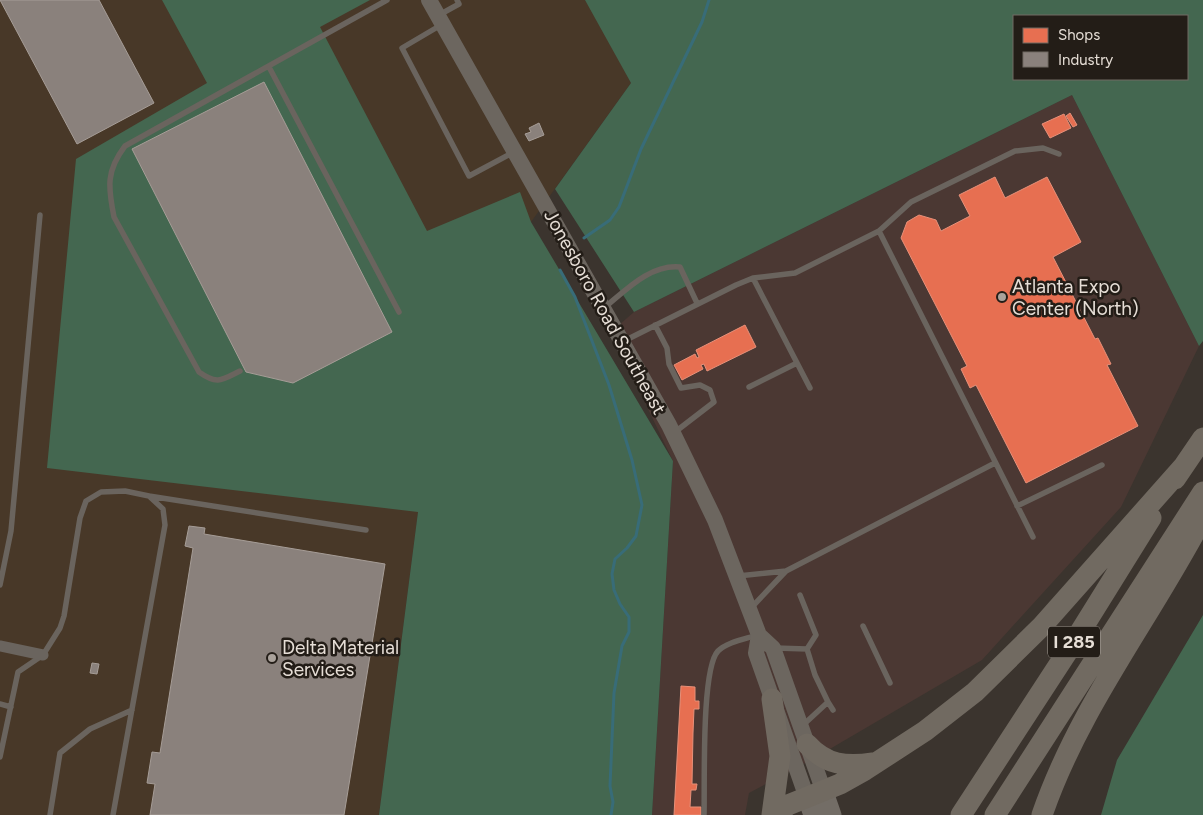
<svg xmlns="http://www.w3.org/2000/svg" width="1203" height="815" viewBox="0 0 1203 815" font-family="Figtree,sans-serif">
  <rect width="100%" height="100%" fill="#3b342e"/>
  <!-- commercial -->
  <path fill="#4b3833" d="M1072,95L1199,346L1121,507L982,660L811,760L749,793L745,815H652L673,461L611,332L634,312Z"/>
  <!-- built -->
  <path fill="#483828" d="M0,0H588L631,83L531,222L418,512L379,815H0Z"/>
  <!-- forest -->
  <path fill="#446750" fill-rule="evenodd" d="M162,0H370L320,27L427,231L520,192L531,222L673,461L652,815H379L418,512L47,468L76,159L207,83Z
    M585,0H1203V341L1199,346L1072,95L634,312L555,189L631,83ZM1014,16H1187V79H1014Z
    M1203,615V815H1101L1117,760Z"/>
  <!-- shops -->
  <path fill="#e76f51" stroke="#e79079" d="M1070,113L1077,125L1073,127L1066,116Z
    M1064,114L1071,128L1050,138L1042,124Z
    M995,177L1005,198L1047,177L1081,242L1053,257L1095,339L1098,338L1111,364L1107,365L1138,426L1026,483L976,385L970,388L961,369L967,366L901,238L907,222L919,215L936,220L941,231L970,216L959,195Z
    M745,325L756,347L707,371L704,364L701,365L703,369L682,380L674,365L695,354L697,358L699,357L696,350Z
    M681,686L695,687V701H699V709H694L693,733L692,784H697L696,790H691L690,807H701V815H674Z"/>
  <!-- industry -->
  <path fill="#8a817c" stroke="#a69d97" d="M0,0H99L154,103L77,144Z
    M264,82L392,332L293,383L246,372L132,149Z
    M539,123L544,135L529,141L525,134L531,132L529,128Z
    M189,526L205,528L204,534L385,564L344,815H150L155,784L147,783L152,752L160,753L193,548L185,546Z
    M92,663L99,664L97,674L90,673Z"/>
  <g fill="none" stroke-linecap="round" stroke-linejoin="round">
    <!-- stream -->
    <path stroke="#386c78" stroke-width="3" d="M584,238L610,220L619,207L641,149L702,22L709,0
      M560,270L575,297L609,385L632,460L642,505L636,536L627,548L615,559L612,574L614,590L620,604L629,617V632L622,646L614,693L610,786L613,802L611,815"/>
    <!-- lane -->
    <path stroke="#6a645e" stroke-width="5.5" d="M439,15L459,4L457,0
      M441,25L402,48L469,176L514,152
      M269,67L399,312
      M879,231L911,202L1015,151L1043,148L1059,154
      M753,278L810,388
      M604,308C625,291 650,264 680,267L697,303
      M655,325L667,348L669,364L681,388L700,385L710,390L714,402L675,432
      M624,341L736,285L753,278L795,273L879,231L1033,537
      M240,371C222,380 217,385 199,372L114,217C108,187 106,171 125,146L387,0
      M749,387L797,363
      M149,496L366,530
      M1017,506L1102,465
      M786,571L995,463
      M738,576L786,571L751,608
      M0,585L11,531L40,215
      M800,595L816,635L807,649
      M863,626L890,683
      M775,648L807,649
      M807,649L815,675L828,702
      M0,704L11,707
      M802,726L828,702L833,710
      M0,757L18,672L43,655L60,628L64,616L80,518L86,501L101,492L125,491L149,496L163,509L165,525L113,815
      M50,815L60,753L90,729L132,710
      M704,815C705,785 701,669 718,651C727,642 745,639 757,635"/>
    <!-- street -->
    <path stroke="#6a645e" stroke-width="11" d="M0,646L43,655"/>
    <!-- secondary -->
    <path stroke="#6c665f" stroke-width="16" d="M429,0L669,425L715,520L759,635L773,648L824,792
      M759,635L756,653L807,798"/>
    <!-- primary -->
    <path stroke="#736d66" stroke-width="19" d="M824,792L832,815
      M807,798L813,815"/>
    <!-- highway -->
    <path stroke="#716a61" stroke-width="21" d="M1175,479L1203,438
      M807,744C826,765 846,767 873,763
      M772,815L780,756L772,699
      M776,815L788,805L840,784L865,770L925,731L975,692L1042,626L1183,467
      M961,815L1077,637L1151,518
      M995,815L1203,492
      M1042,815C1079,707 1151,617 1203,517"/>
  </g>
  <!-- markers -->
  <g fill="#aaa29b" stroke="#231d17" stroke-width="2">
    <circle cx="1002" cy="297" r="5"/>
    <circle cx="272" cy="658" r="5"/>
  </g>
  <g text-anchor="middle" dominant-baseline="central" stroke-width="5" stroke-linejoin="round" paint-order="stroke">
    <!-- shield labels -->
    <rect fill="#231d17" stroke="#aca49d" stroke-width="1" x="1048" y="626.5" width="52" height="31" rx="4"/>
    <g font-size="18" font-weight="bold" fill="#e6ded6">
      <text x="1074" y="642">I 285</text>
    </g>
    <!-- poi labels -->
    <g font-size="19" fill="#e6ded6" stroke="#231d17" text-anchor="start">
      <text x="1012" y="286">Atlanta Expo<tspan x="1012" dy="22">Center (North)</tspan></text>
      <text x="282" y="647">Delta Material<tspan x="282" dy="22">Services</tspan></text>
    </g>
    <!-- street labels -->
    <g font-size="19" fill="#e6ded6" stroke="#231d17">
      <text transform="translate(605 312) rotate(61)">Jonesboro Road Southeast</text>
    </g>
  </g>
  <!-- legend -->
  <rect x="1013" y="15" width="175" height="65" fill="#231d17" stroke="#716a63"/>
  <rect x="1023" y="28" width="25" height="15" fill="#e76f51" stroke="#716a63"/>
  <text x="1058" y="40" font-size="15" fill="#e6ded6">Shops</text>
  <rect x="1023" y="52" width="25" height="15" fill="#8a817c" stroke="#716a63"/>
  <text x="1058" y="65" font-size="15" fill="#e6ded6">Industry</text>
</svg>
